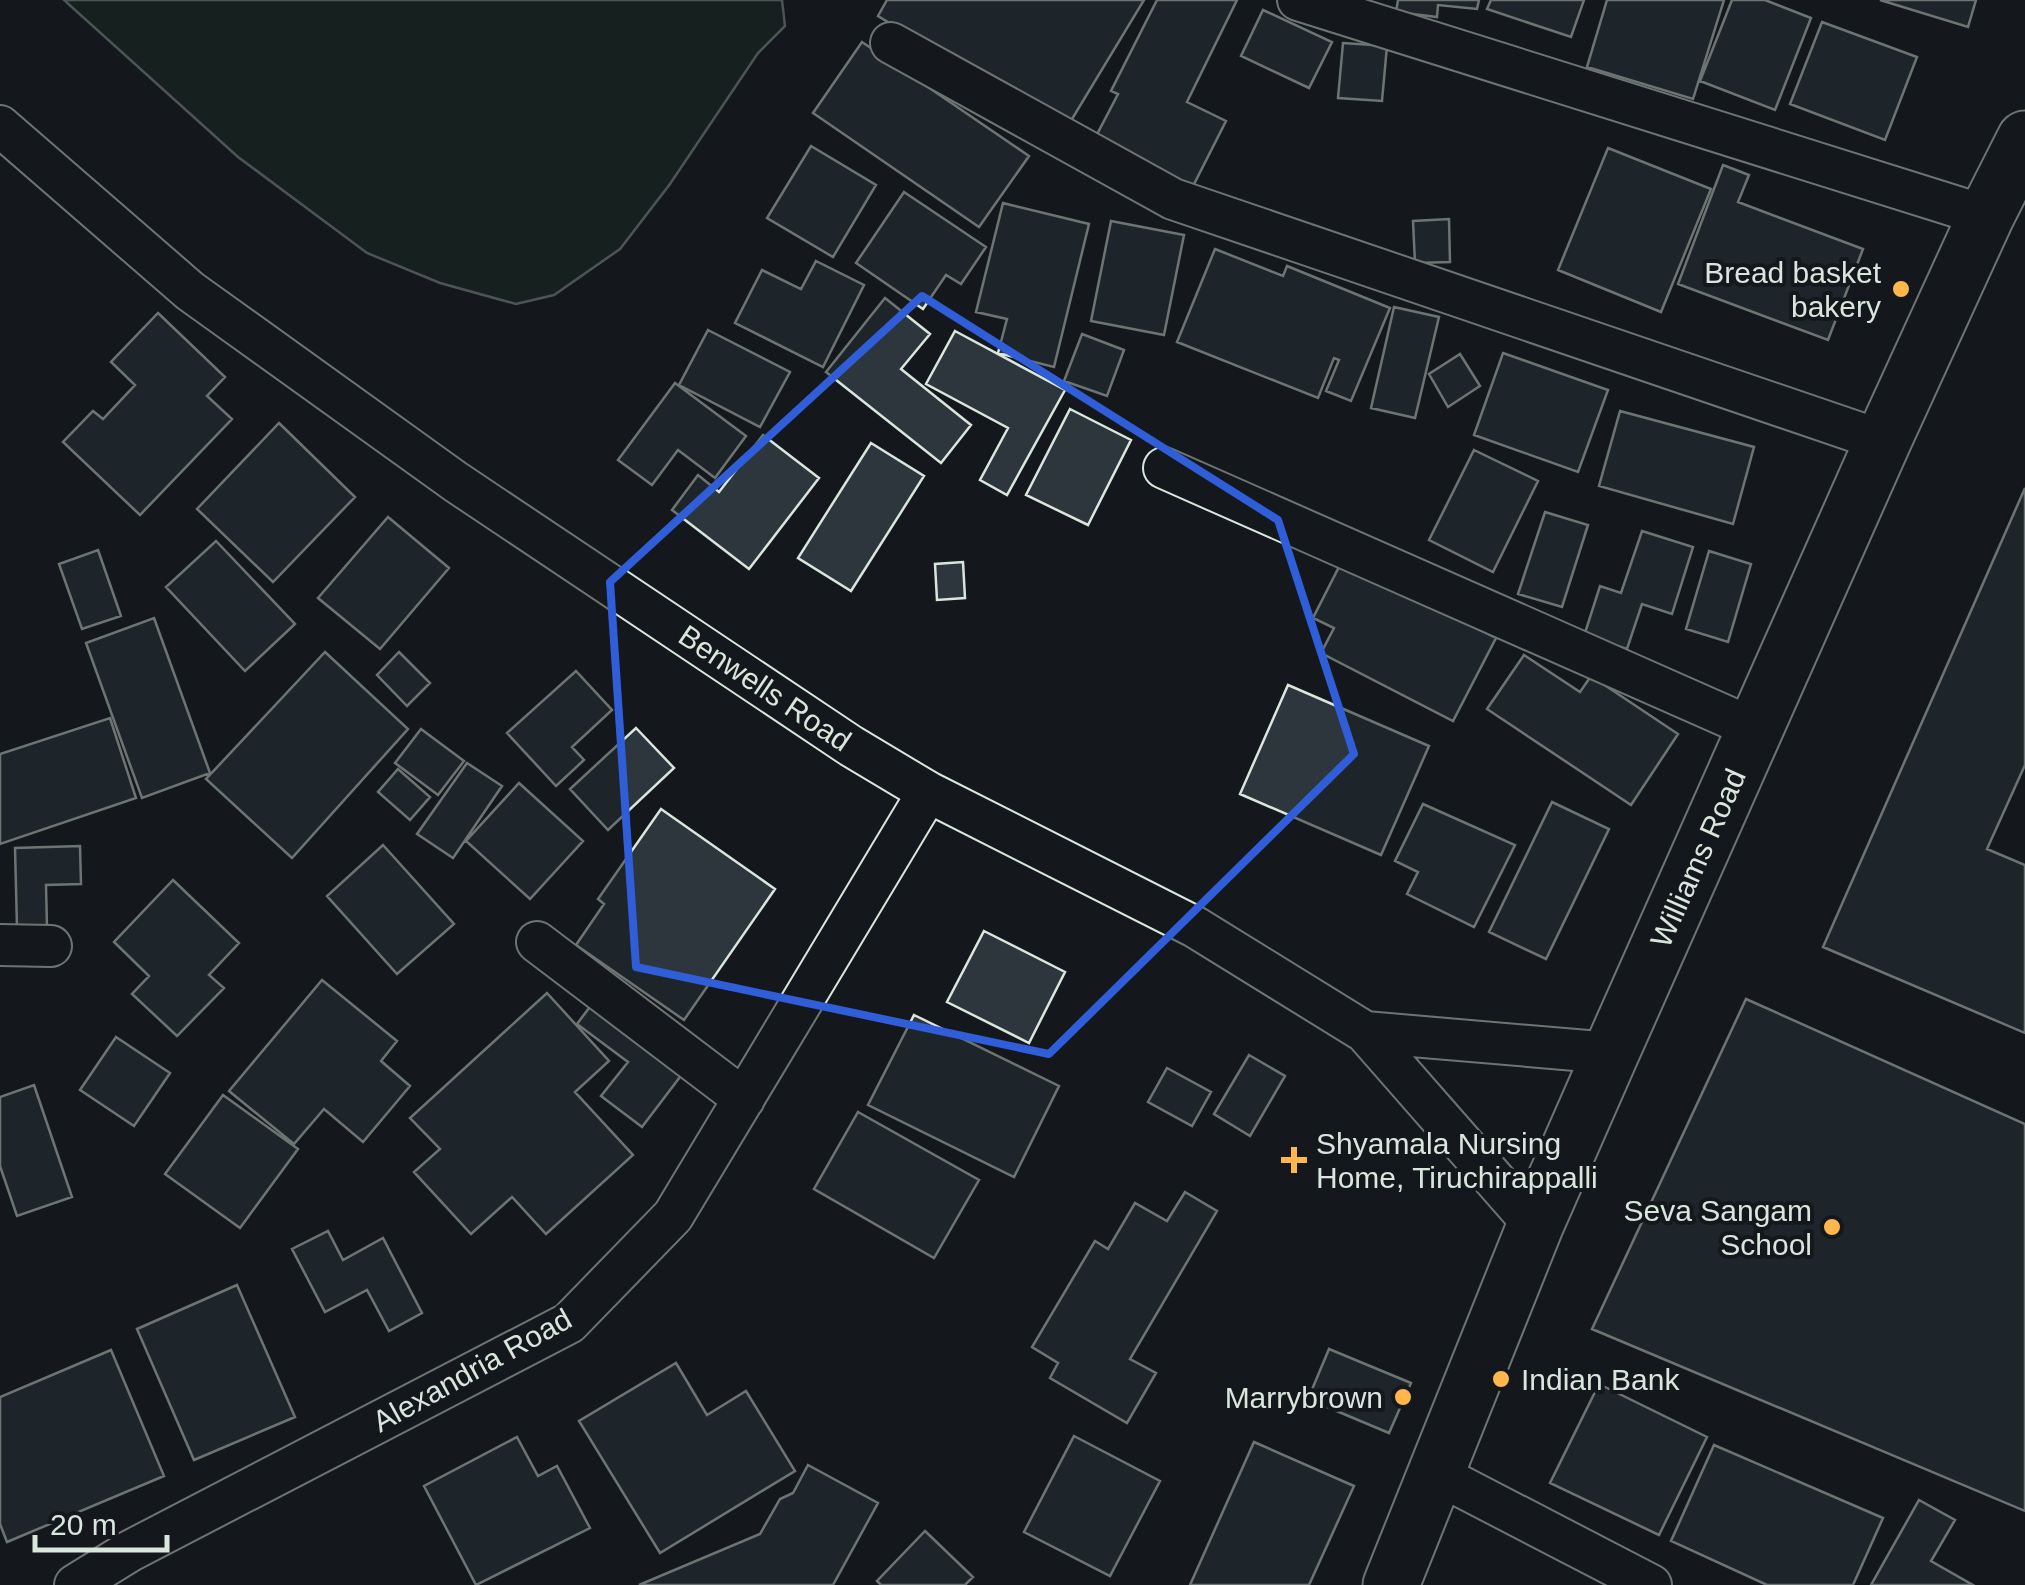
<svg xmlns="http://www.w3.org/2000/svg" width="2025" height="1585" viewBox="0 0 2025 1585" font-family="Helvetica,sans-serif">
  <rect width="100%" height="100%" fill="#14181c"/>
  <!-- green -->
  <path fill="#1a2d24" stroke="#939e99" stroke-width="2.5" d="M64,0H782L785,26L758,53L670,184L620,249L554,295L516,304L440,283L367,253L238,157Z"/>
  <!-- building -->
  <path fill="#2c363c" stroke="#d8e6dc" stroke-width="2.5" d="M887,0H1144L1066,129L878,16Z
    M1157,0H1237L1187,102L1226,121L1191,190L1093,142L1118,94L1111,91Z
    M1398,0H1479L1477,9L1438,5L1437,17L1396,12Z
    M1491,0H1584L1571,37L1487,9Z
    M1607,0H1724L1693,99L1587,67Z
    M1732,0H1765L1811,18L1775,110L1700,81Z
    M1880,0H1976L1968,27Z
    M1263,10L1332,42L1309,88L1241,56Z
    M1822,22L1917,57L1885,140L1790,104Z
    M862,42L1029,156L979,227L813,113Z
    M1343,43L1387,46L1382,101L1338,98Z
    M811,146L876,185L833,257L767,218Z
    M1608,148L1711,189L1661,312L1558,270Z
    M1723,165L1749,175L1738,202L1863,249L1828,340L1678,284Z
    M904,192L986,247L961,284L946,275L923,309L856,263Z
    M1003,203L1089,224L1054,367L998,353L1007,319L976,312Z
    M1449,219L1450,262L1415,263L1413,221Z
    M1111,221L1184,235L1164,335L1091,321Z
    M1215,249L1283,276L1287,266L1390,308L1351,401L1326,391L1339,360L1334,358L1318,398L1177,342Z
    M816,261L864,285L823,367L735,323L762,270L801,289Z
    M885,298L930,334L901,369L971,425L941,463L826,372Z
    M1394,307L1439,317L1415,418L1371,408Z
    M158,313L225,377L207,396L232,419L140,515L63,442L93,411L103,419L135,385L111,362Z
    M708,330L790,372L760,427L679,385Z
    M955,331L1065,390L1007,495L980,480L1008,428L926,384Z
    M1082,334L1124,350L1107,396L1064,381Z
    M1503,353L1608,390L1578,472L1474,435Z
    M1460,354L1480,386L1448,407L1429,374Z
    M675,383L746,436L715,478L678,450L652,485L618,460Z
    M1070,409L1131,440L1088,525L1026,495Z
    M1620,411L1754,447L1733,524L1599,486Z
    M279,423L355,497L273,582L197,509Z
    M763,435L819,478L749,569L672,510L698,475L719,492Z
    M871,443L924,476L851,591L798,558Z
    M1474,450L1538,481L1493,572L1429,540Z
    M2025,488V765L1987,849L2025,865V1033L1823,947Z
    M1545,512L1588,525L1562,607L1518,594Z
    M388,517L449,568L380,649L318,598Z
    M1642,531L1693,547L1672,614L1642,604L1627,649L1584,636L1600,586L1621,593Z
    M216,541L295,624L245,671L166,587Z
    M98,550L121,616L82,629L59,564Z
    M1709,551L1751,564L1728,642L1686,629Z
    M1342,561L1496,638L1453,721L1321,653L1334,628L1313,618Z
    M963,562L965,598L937,600L935,564Z
    M154,618L210,773L142,798L86,643Z
    M325,652L408,729L292,858L206,779Z
    M399,652L430,683L407,706L377,675Z
    M1524,655L1580,692L1591,676L1678,734L1631,805L1487,709Z
    M576,671L612,710L572,747L584,760L556,786L507,733Z
    M1288,685L1429,746L1381,855L1240,794Z
    M110,718L136,798L0,844V754Z
    M636,728L674,768L608,830L570,789Z
    M421,729L464,761L438,795L395,763Z
    M467,763L502,786L453,858L417,834Z
    M398,769L430,797L410,820L378,792Z
    M519,783L583,841L530,899L466,841Z
    M1552,802L1609,829L1546,959L1489,932Z
    M1423,804L1515,845L1474,927L1407,894L1418,872L1395,861Z
    M661,809L775,889L684,1020L576,945L604,904L598,899Z
    M383,845L454,924L397,974L327,896Z
    M80,846L81,884L46,885L47,927L17,928L15,848Z
    M173,880L239,943L209,975L224,988L177,1036L132,994L149,976L114,942Z
    M984,931L1065,972L1029,1043L947,1002Z
    M322,980L397,1041L381,1061L410,1086L363,1142L324,1109L294,1144L229,1091Z
    M547,993L609,1061L575,1092L633,1155L546,1234L512,1197L471,1234L414,1172L440,1149L410,1118Z
    M1746,999L2025,1124V1511L1592,1329Z
    M592,1004L683,1073L642,1127L601,1096L628,1062L577,1024Z
    M914,1015L1059,1086L1014,1177L868,1105Z
    M116,1037L170,1073L134,1126L80,1090Z
    M1249,1055L1285,1076L1250,1136L1214,1114Z
    M1167,1068L1211,1092L1192,1126L1148,1102Z
    M34,1085L72,1197L17,1216L0,1166V1097Z
    M223,1095L298,1149L240,1228L165,1174Z
    M858,1112L979,1180L934,1258L814,1189Z
    M1185,1192L1217,1211L1130,1359L1156,1373L1127,1423L1050,1378L1058,1363L1032,1347L1095,1241L1108,1249L1135,1203L1167,1221Z
    M328,1231L343,1260L383,1238L422,1313L389,1331L367,1290L325,1312L292,1249Z
    M237,1285L295,1417L194,1460L137,1329Z
    M1329,1349L1411,1383L1389,1433L1308,1399Z
    M111,1350L164,1476L7,1542L0,1524V1397Z
    M676,1363L707,1415L746,1391L795,1471L660,1553L579,1421Z
    M1599,1384L1707,1437L1659,1535L1550,1483Z
    M1074,1436L1160,1481L1110,1576L1024,1532Z
    M517,1437L538,1476L557,1466L590,1528L476,1585L424,1486Z
    M1254,1442L1354,1486L1309,1585H1190Z
    M1714,1445L1883,1518L1853,1585H1767L1671,1541Z
    M808,1465L878,1503L833,1585H639L760,1534L780,1499L793,1493Z
    M1919,1500L1955,1520L1931,1561L1973,1585H1871Z
    M925,1531L973,1577L965,1585H881L877,1581Z"/>
  <g fill="none" stroke-linecap="round" stroke-linejoin="round">
    <!-- street casing -->
    <g stroke="#d8e6dc" stroke-width="44">
      <path id="street" d="M1298,0L1986,216
        M891,43L1173,199L1883,441
        M0,126L190,291L456,482L851,746L928,792L1195,927L1365,1032L1535,1226
        M1164,468L1755,729
        M537,942L744,1099
        M0,945L51,946
        M1365,1032L1611,1053
        M1435,1473L1651,1585
        M75,1585L130,1551L569,1323L673,1216L928,792"/>
    </g>
    <!-- secondary casing -->
    <g stroke="#d8e6dc" stroke-width="59">
      <path id="secondary" d="M1391,1585L1535,1226L1611,1053L1883,441L1986,216L2025,139"/>
    </g>
    <!-- street -->
    <use href="#street" stroke="#14181c" stroke-width="40"/>
    <!-- secondary -->
    <use href="#secondary" stroke="#14181c" stroke-width="55"/>
  </g>
  <!-- marked area -->
  <path d="M0 0H2025V1585H0ZM922,296L1278,520L1354,754L1049,1054L636,967L610,582Z" fill="#14181c" fill-opacity=".55" fill-rule="evenodd"/>
  <path fill="none" stroke="#305dd8" stroke-width="8" stroke-linejoin="round" d="M922,296L1278,520L1354,754L1049,1054L636,967L610,582Z"/>
  <!-- markers -->
  <g fill="#ffb74d" stroke="#14181c" stroke-width="4">
    <circle cx="1901" cy="289" r="10"/>
    <path d="M1289 1145h10v10h10v10h-10v10h-10v-10h-10v-10h10z"/>
    <circle cx="1832" cy="1227" r="10"/>
    <circle cx="1501" cy="1379" r="10"/>
    <circle cx="1403" cy="1397" r="10"/>
  </g>
  <g text-anchor="middle" dominant-baseline="central" stroke-width="8" stroke-linejoin="round" paint-order="stroke">
    <!-- poi labels -->
    <g font-size="30" fill="#d8e6dc" stroke="#14181c" text-anchor="end">
      <text x="1881" y="272">Bread basket<tspan x="1881" dy="34">bakery</tspan></text>
      <text x="1316" y="1143" text-anchor="start">Shyamala Nursing<tspan x="1316" dy="34">Home, Tiruchirappalli</tspan></text>
      <text x="1812" y="1210">Seva Sangam<tspan x="1812" dy="34">School</tspan></text>
      <text x="1521" y="1379" text-anchor="start">Indian Bank</text>
      <text x="1383" y="1397">Marrybrown</text>
    </g>
    <!-- street labels -->
    <g font-size="30" fill="#d8e6dc" stroke="#14181c">
      <text transform="translate(765 688) rotate(34)">Benwells Road</text>
      <text transform="translate(1698 858) rotate(-66)">Williams Road</text>
      <text transform="translate(472 1370) rotate(-29)">Alexandria Road</text>
    </g>
  </g>
  <!-- scale -->
  <path d="M35 1535v15h132v-15" fill="none" stroke="#d8e6dc" stroke-width="5"/>
  <text x="50" y="1535" font-size="30" fill="#d8e6dc" stroke="#14181c" stroke-width="8" paint-order="stroke">20 m</text>
</svg>
